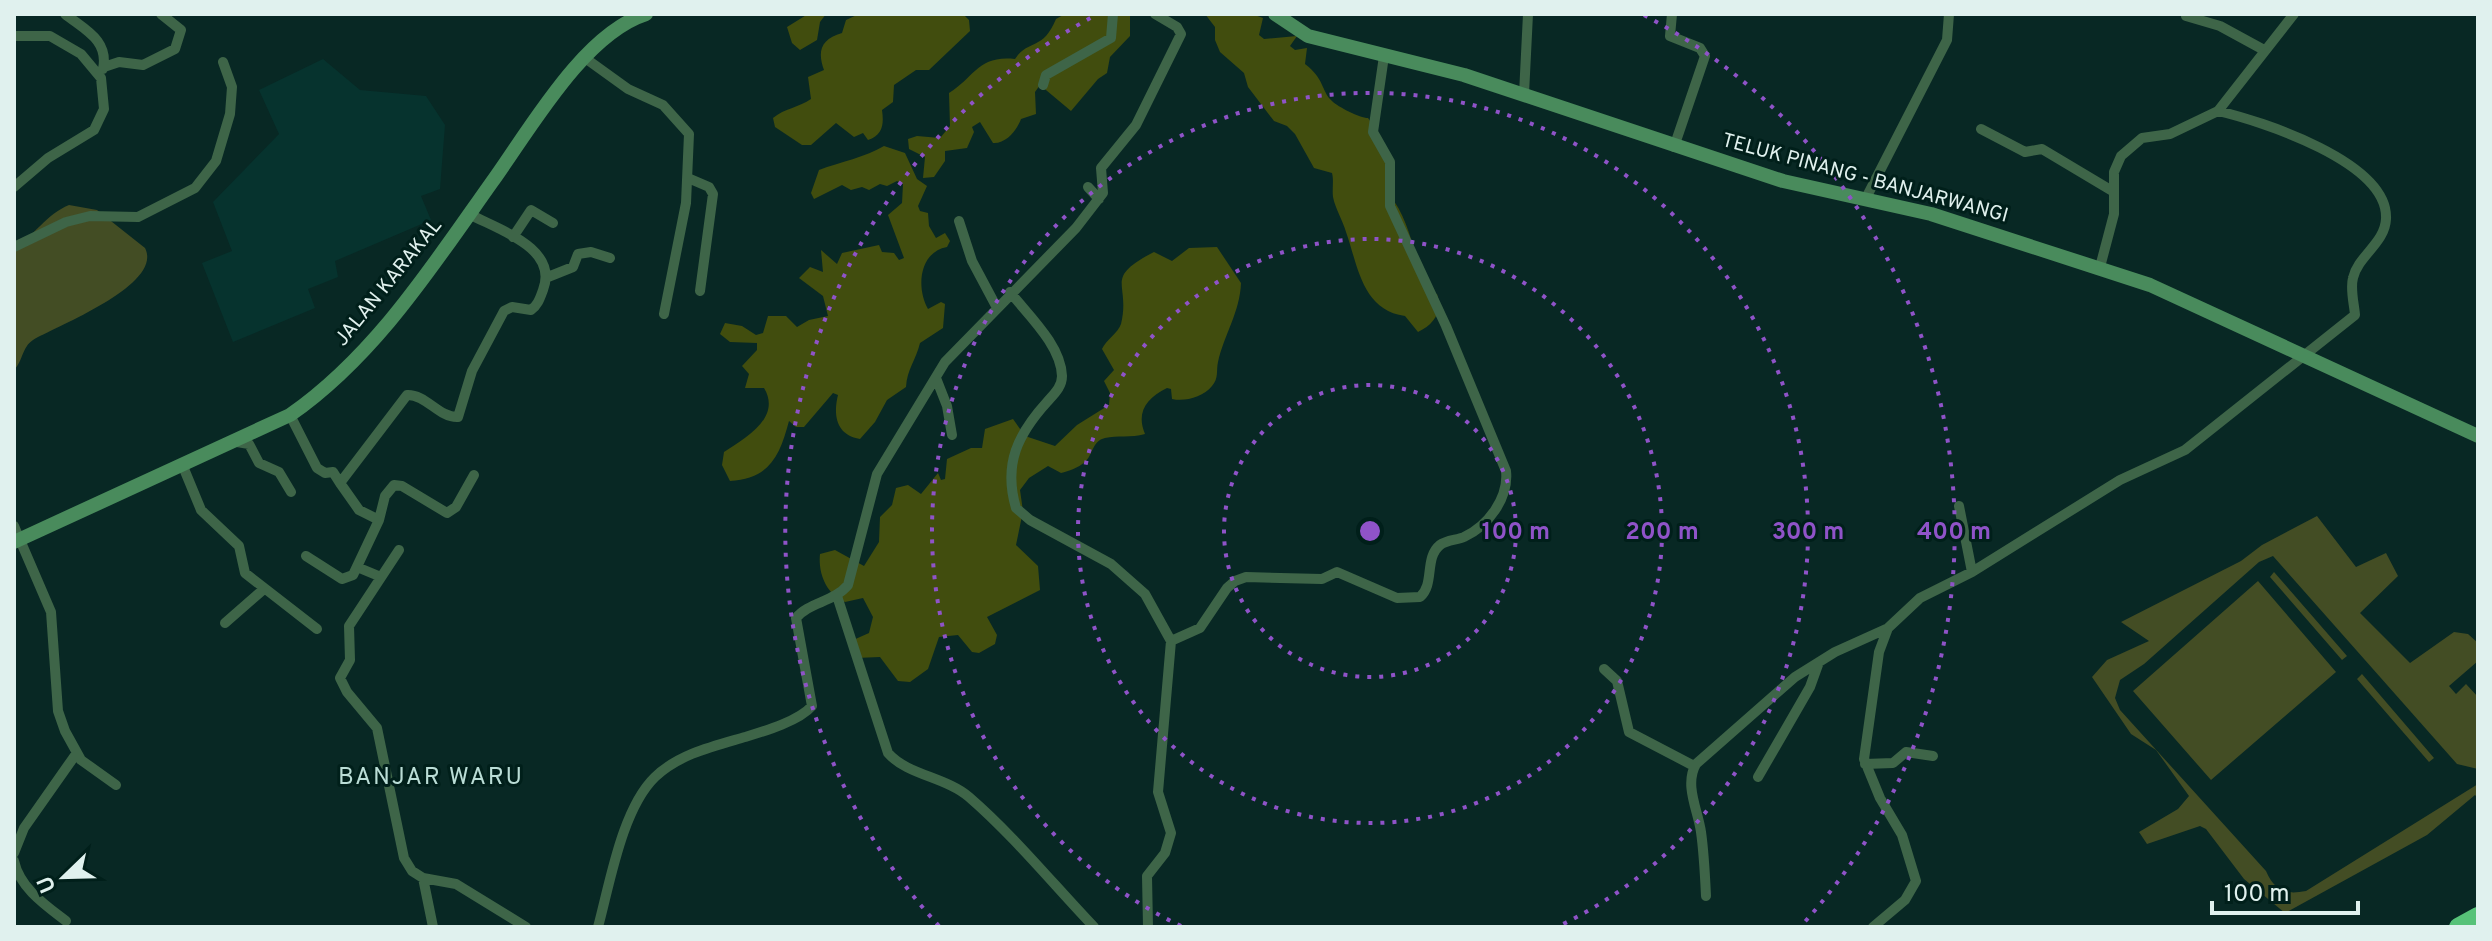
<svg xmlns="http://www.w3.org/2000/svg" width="2492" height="941" viewBox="0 0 2492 941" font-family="Overpass,sans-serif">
  <rect width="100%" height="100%" fill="#082824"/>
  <!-- built -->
  <path fill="#06332e" d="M323,59L360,90L426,96L445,125L440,189L421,196L431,220L335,261L338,277L308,289L315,308L233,342L202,263L232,251L213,202L279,134L259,90Z"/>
  <!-- green -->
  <path fill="#434d24" d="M69,205L97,210L145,248C164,285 56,326 33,340C22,347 23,361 14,370V250C33,236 47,214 69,205Z
    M2317,516L2356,567L2386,553L2398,576L2360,613L2410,663L2454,632L2468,634L2478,643V661L2449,686L2456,694L2466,684L2478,697V769L2457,764L2273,556L2259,562L2144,664L2120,680L2115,698L2120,710L2266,871C2275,891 2285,895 2306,891L2478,784V798L2475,795L2427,835L2285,913L2244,879L2206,829L2200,826L2147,844L2139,832L2178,809L2189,796L2156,750L2131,734L2092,677L2107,660L2149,641L2121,622L2241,561L2262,545Z
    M2274,572L2347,656L2342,660L2270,577Z
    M2258,581L2336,672L2211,780L2133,691Z
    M2362,674L2434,758L2429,762L2357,679Z"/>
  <!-- forest -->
  <path fill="#414d0e" d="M808,14H826L820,22L817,40L800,50L792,43L787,27Z
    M859,14H963L969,20L970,31L929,70H916L894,85L893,102L882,110C884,124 883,135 868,140L863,133L854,137L836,123L811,145H802L775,127L773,118C785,108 798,108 811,99L808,77L824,70C817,51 821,39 842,33L846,20Z
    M1065,14H1130V36L1110,57L1107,73L1098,79L1071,111L1040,85L1035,92L1036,114L1021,119C1017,130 1006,144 993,143L980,122L972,127L974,132L967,148L945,151V161L934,177L923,178L925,157L909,149L908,139L917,136L940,138L950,126L949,93C975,77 978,55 1015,59C1028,39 1043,51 1056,19Z
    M1205,14H1252L1263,18L1259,35L1264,39L1297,36L1290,46L1295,50L1307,48L1305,64C1325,79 1321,91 1332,101C1338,107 1360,118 1368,118C1389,148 1392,158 1390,196C1410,219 1415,260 1427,291L1437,294C1443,311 1434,325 1418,332L1405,316C1362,310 1358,266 1346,232C1343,221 1335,208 1333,197C1332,188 1334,181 1332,173L1314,168L1295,134L1287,126L1274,121L1248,87L1244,73L1220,52L1215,40V27Z
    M884,146L905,153L917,179L927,186L918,206L920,211L928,213L929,226L936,238L945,233L950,241L947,247C919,252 916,288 928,309L941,302L945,304L943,328L920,343C916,360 907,369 906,387L887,400L875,422L860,439C836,435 833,415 838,395L833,393L804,427H796L789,421C780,455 770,479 730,481L722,465L724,452C745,438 782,418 764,388H745L749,374L742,366L757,350V343L730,342L720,334L725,323L742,326L756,335L763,333L768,316H786L797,327L809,320L828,316L823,296L799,278L810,267L823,272L821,250L837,264L842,253L879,245L882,252L894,253L899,260L904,258L888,215L902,203L903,184L897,181L887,186L880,184L869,190L862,187L851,190L842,185L814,199L811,193L819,170C840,162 866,157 884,146Z
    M1217,247L1241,283C1240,312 1224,335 1218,362C1216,371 1219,378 1212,386C1203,397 1185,402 1172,399L1171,389L1167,388C1146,398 1136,413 1145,434C1131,438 1117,435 1105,438C1092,441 1093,455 1085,462C1078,468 1069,471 1061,473L1048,466L1029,478L1020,490L1023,511L1016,545L1038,566L1040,590L987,617L997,635L995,644L979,653L972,652L958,635L939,637L928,669L910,682L898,681L880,657L856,658L851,641L869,633L873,617L863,598L845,602C826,594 818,573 820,554L835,550L864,566L879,542L880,517L892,505L896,488L908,485L921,494L938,473L941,480L945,479L947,459L971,448H982L985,429L1013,419L1025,436L1055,446L1077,425L1109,405L1110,393L1104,381L1114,370L1102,349C1106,340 1118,333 1121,324C1131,282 1102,279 1154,252L1172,261L1189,248Z"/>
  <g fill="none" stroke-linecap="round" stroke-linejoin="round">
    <!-- street -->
    <path stroke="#3e6548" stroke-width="10" d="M65,14C85,30 109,40 103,69
      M1672,14L1670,36L1700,48L1705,56L1674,147
      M2186,16L2220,26L2264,50
      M14,36H50L81,54L101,78L104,109L94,130L48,158L14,187
      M585,58L628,89L663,105L689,134L686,203L664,314
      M104,67L119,62L143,65L175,49L181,30L161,14
      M1043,85L1046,75L1111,38L1113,14
      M1524,94L1528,14
      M1981,129L2025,152L2042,149L2114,192
      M688,178L709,187L713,194L700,291
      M1088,187L1099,199
      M1866,198L1947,40L1949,14
      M959,221L972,261L996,306
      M513,237L531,210L553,223
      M14,247L66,222L90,216L138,217L195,188L216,161L230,114L232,87L223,62
      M2100,267L2114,214V172L2121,156L2142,138L2170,134L2218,111L2294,14
      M548,277L573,267L578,254L591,252L610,258
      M1010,292C1028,315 1061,345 1062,376C1062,387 1054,394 1047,402C1018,434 1003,464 1016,508L1030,520L1111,564L1145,594L1171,641L1158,792L1171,833L1165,853L1147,876L1148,927
      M936,378L947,406L952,435
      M290,415L317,468L325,473L333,472L340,483
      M237,442L249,444L259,463L279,472L291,492
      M182,464L201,510L239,546L245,573L317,629
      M1959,506L1972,572
      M379,520L385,496L394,485L402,486L447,513L456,507L474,475
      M14,526L51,612L58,711L65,731L81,760L116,785
      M399,550L349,626L350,660L340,678L347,692L377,728L404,858L412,871L423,878L433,927
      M306,556L342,579L353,575L379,520L359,510L340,483L407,395C426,394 439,418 458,417L472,371L504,311L512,307L531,310C538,305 540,298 543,290C559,248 499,230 469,214
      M357,567L381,577
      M837,596L888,753C907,775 946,777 969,797C1014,836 1053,884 1094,927
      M225,623L264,589
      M1171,641L1200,628L1227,588L1235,581L1246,577L1322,579L1337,572L1397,598L1420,597C1435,584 1424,558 1440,545C1446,540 1457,540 1464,537C1488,526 1509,498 1506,471L1446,326L1390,206V162L1373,132L1384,56
      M1604,669L1617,681L1629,732L1694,766
      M1865,764L1893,763L1906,752L1933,756
      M1758,777L1810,687L1819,662
      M14,853L24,828L76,754
      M14,861C20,888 45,905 66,921
      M423,878L456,884L526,927
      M1706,896C1705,875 1704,853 1701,832C1698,810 1684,785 1696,764L1795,677L1835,652L1886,629
      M598,927C610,883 622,809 655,777C679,754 714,746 745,737C765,731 799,721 812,706L796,618C809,602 834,602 848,585L877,474L945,362L1076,228L1103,193L1101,168L1136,125L1181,34L1177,27L1155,14
      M1873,927L1905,900L1916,881L1902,835L1880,798L1864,759L1879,652L1888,628L1920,598L1972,572L2120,480L2185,450L2355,315C2354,303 2350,289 2353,278C2358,256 2385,243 2386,219C2389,162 2261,121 2218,111"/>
    <!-- secondary -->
    <path stroke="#498b5c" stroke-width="14" d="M1275,14L1308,36L1464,75L1783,181L1931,214L2150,285L2478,436
      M14,542L290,415C375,356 433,265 492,182C529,131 583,34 646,14"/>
    <!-- highway -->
    <path stroke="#57c278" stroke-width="18" d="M2458,927L2478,916"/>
  </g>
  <!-- distance rings -->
  <g fill="none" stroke="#8f53c8" stroke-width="4" stroke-dasharray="4 8">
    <circle cx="1370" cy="531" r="146"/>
    <circle cx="1370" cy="531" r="292"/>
    <path d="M1181 926A438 438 0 1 1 1559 926"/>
    <path d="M939 926A584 584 0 0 1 1096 15M1644 15A584 584 0 0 1 1801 926"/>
  </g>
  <g text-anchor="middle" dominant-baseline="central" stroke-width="6" stroke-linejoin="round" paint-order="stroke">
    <!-- street labels -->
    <g font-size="20" fill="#e0f1ee" stroke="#001f1a">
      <text transform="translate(1865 179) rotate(15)">TELUK PINANG - BANJARWANGI</text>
      <text transform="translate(389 283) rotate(-51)">JALAN KARAKAL</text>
    </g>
    <!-- quarter labels -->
    <g font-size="24" letter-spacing="2" fill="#baddd6" stroke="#001f1a">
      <text x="431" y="778">BANJAR WARU</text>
    </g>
  </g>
  <circle cx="1370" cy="531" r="12" fill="#8f53c8" stroke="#001f1a" stroke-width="4"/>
  <g font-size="24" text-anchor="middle" font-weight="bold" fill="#8f53c8" stroke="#001f1a" stroke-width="6" stroke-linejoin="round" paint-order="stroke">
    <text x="1516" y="539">100 m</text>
    <text x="1662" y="539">200 m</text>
    <text x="1808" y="539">300 m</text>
    <text x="1954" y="539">400 m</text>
  </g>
  <!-- border -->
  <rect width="2492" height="941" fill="none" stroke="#e0f1ee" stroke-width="32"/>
  <!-- north arrow -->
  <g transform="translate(64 877) rotate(247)" stroke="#001f1a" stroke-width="6" paint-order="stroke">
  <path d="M0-6L14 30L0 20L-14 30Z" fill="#e0f1ee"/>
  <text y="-12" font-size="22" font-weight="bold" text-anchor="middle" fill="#e0f1ee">U</text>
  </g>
  <!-- scale -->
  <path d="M2212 901v12h146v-12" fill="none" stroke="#e0f1ee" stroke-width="4"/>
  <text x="2224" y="901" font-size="24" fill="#e0f1ee" stroke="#001f1a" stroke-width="6" paint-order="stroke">100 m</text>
</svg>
